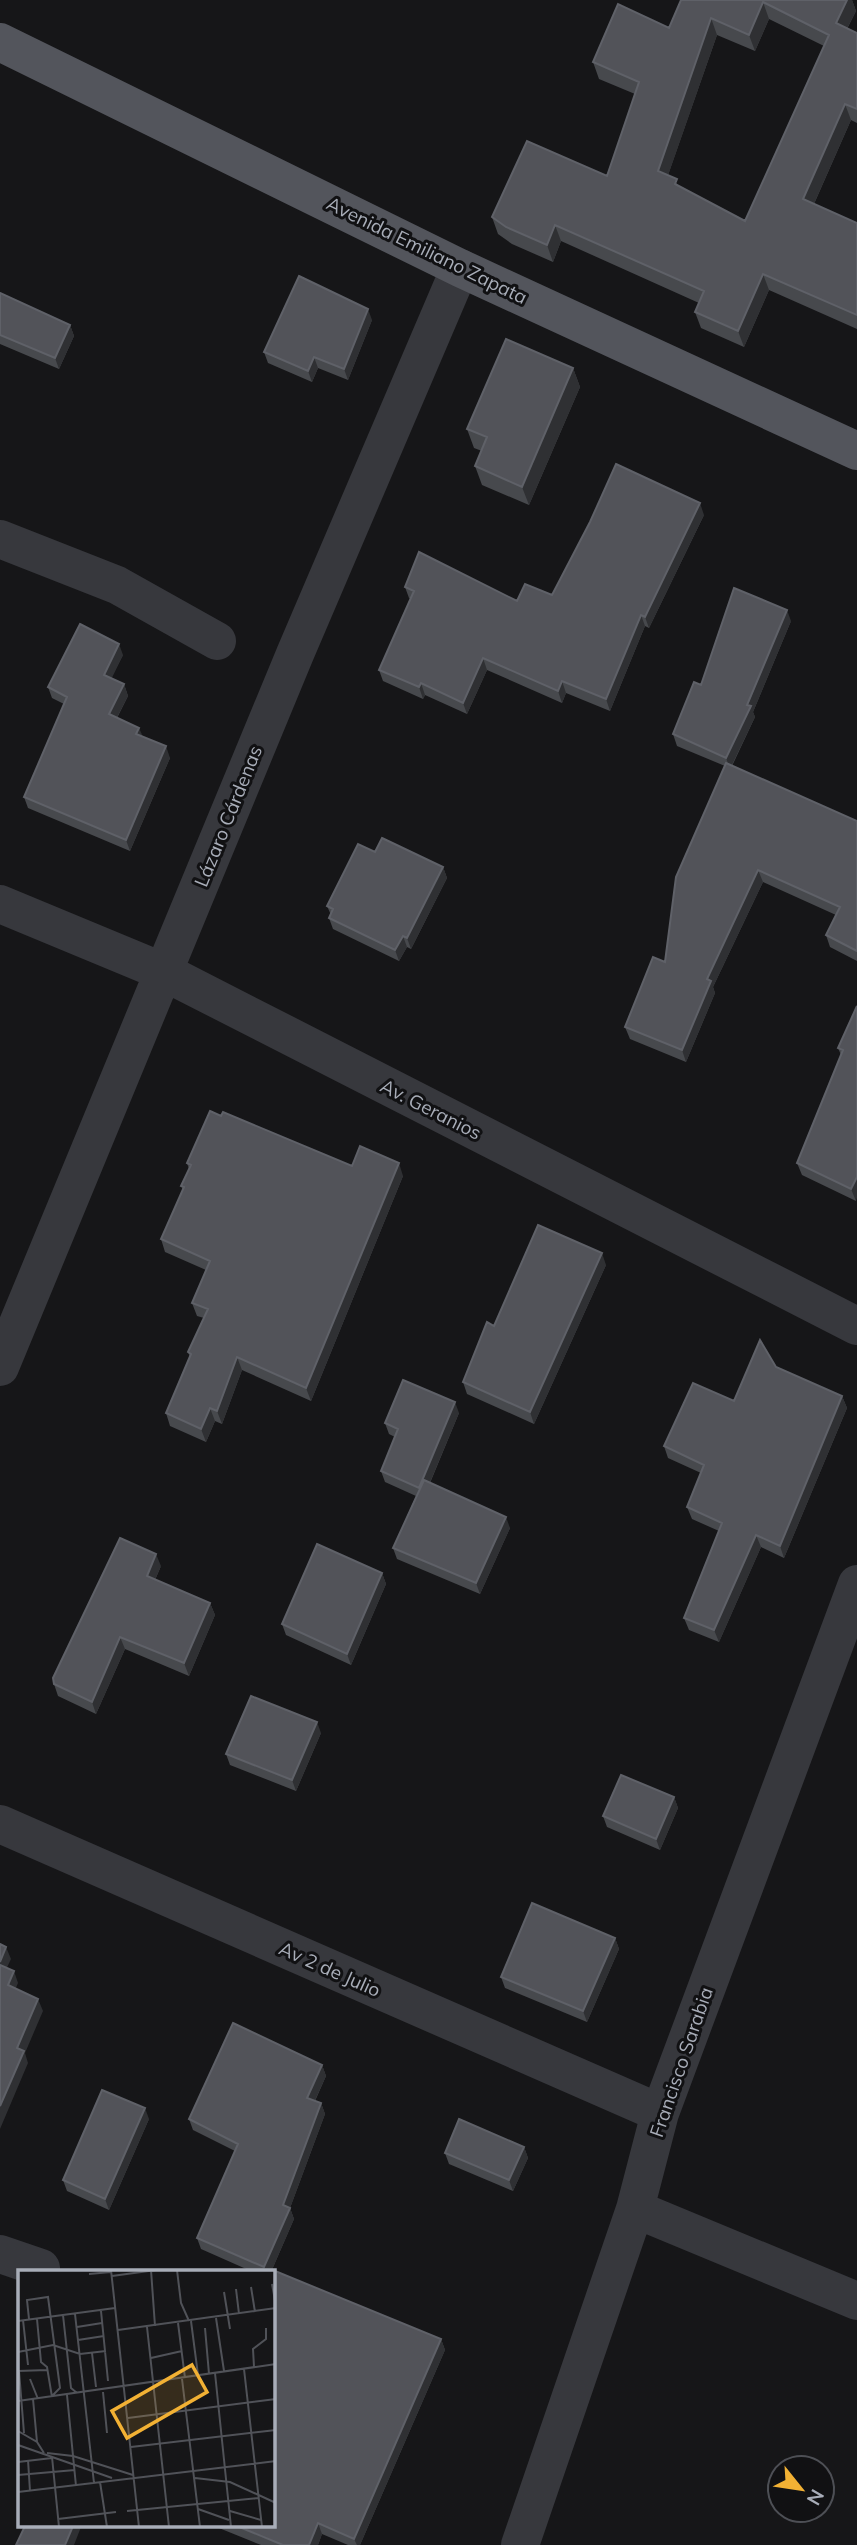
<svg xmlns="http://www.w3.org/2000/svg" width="857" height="2545" viewBox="0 0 857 2545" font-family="Mulish,sans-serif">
  <rect width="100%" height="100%" fill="#161618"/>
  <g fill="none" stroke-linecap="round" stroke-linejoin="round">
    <!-- minor -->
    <path stroke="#37383d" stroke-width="38" d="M0,539L117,585L217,641
      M0,904L164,972L857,1326
      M0,1367L295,654L460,268
      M0,1824L660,2113
      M635,2209L857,2301
      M0,2254L41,2268
      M520,2545L635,2209L660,2113L857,1584"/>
    <!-- major -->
    <path stroke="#53555c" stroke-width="38" d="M0,42L460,268L857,451"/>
  </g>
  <!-- wall -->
  <path fill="#47494d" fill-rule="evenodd" d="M681,0H852L856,11L847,29L857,33V123L851,120L814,204L857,223V329L769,290L744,347L701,328L695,312L699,303L561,241L553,262L512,244L498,234L492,217L607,176L635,94L599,79L593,62L669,28ZM769,19L824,46L745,221L680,187L668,175L717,35L755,51Z
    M0,293L70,325L74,336L59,369L0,344Z
    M372,320L348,380L318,368L312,382L268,363L264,352Z
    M573,368L580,387L529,505L482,485L475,466L482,451L474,448L467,429Z
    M704,515L649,628L645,626L610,711L566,693L562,703L487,670L467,714L425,695L423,699L383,681L379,670L411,599L409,598L405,587L517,601L552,595Z
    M791,621L753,712L755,717L732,766L857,821V961L830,947L826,935L836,915L763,882L713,987L715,993L686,1062L630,1039L625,1027L665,962L725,766L677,746L673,734Z
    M123,655L111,678L124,684L128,696L117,718L170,758L130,851L28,808L24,797L64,704L52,698L48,687Z
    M375,852L443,867L447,878L411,949L407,947L399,961L333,929L329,918L331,915L327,906Z
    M857,1006L856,1201L802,1175L797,1163L841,1055L838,1048Z
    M221,1116L352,1166L403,1176L311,1401L242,1370L222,1424L215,1421L206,1442L170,1426L166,1413L190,1357L188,1352L204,1318L197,1316L192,1303L206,1270L165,1252L161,1239L183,1190L181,1186L189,1169L187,1163Z
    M606,1265L534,1424L467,1394L463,1382L494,1326Z
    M776,1367L842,1396L847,1408L784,1558L761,1547L719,1642L689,1630L684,1618L719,1531L692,1519L687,1507L701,1473L668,1458L664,1446L734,1401Z
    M459,1413L430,1483L510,1528L480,1594L397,1559L393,1548L416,1496L385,1482L381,1471L395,1437L389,1434L385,1423Z
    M161,1566L155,1580L210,1603L215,1615L189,1676L125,1649L96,1714L58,1696L54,1684Z
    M382,1573L386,1584L351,1665L286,1635L282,1624Z
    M321,1733L296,1791L230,1765L226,1754Z
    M674,1797L678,1808L660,1850L607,1827L603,1816Z
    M615,1938L619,1949L587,2022L505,1988L501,1977Z
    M322,2065L326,2076L315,2101L321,2103L325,2114L290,2208L294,2219L271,2272H253L201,2249L197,2238L235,2151L193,2130L189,2119Z
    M149,2119L109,2210L67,2191L63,2180Z
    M524,2147L528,2158L513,2191L449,2164L445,2153Z
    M441,2339L445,2350L360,2545H348L322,2534L318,2545H261L214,2526H273Z"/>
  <!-- shaded-wall -->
  <path fill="#2f3033" d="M847,0H852L856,11L841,40L836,23Z
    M763,2L769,19L755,51L749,35Z
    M711,18L717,35L664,187L658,171Z
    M845,104L851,120L809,215L803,199Z
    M555,225L561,241L553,262L547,245Z
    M763,274L769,290L744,347L738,331Z
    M368,309L372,320L348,380L344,369Z
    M70,325L74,336L59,369L55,358Z
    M314,357L318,368L312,382L308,371Z
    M573,368L580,387L529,505L522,487Z
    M700,503L704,515L649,628L645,617Z
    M787,610L791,621L753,712L755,717L730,769L726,758Z
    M641,615L645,626L610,711L606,699Z
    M119,644L123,655L108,686L104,675Z
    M483,658L487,670L467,714L463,703Z
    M562,681L566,693L562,703L558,691Z
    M421,683L425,695L423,699L419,687Z
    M124,684L128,696L113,725L109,714Z
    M139,728L144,739L136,734Z
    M166,746L170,758L130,851L126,840Z
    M443,867L447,878L411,949L407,938Z
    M758,870L763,882L713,987L715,993L686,1062L682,1050L707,979Z
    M403,936L407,947L399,961L395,950Z
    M399,1163L403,1176L311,1401L306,1388Z
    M857,1177V1198L856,1201L851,1189Z
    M602,1253L606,1265L534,1424L530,1412Z
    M237,1357L242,1370L222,1424L217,1411Z
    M842,1396L847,1408L784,1558L780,1546Z
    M455,1402L459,1413L423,1499L419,1488Z
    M210,1408L215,1421L206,1442L201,1429Z
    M506,1517L510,1528L480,1594L476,1583Z
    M756,1535L761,1547L719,1642L714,1630Z
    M156,1554L161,1566L151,1589L147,1576Z
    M382,1573L386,1584L351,1665L347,1654Z
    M210,1603L215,1615L189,1676L184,1663Z
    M120,1637L125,1649L96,1714L92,1702Z
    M317,1722L321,1733L296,1791L292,1780Z
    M674,1797L678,1808L660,1850L656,1839Z
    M615,1938L619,1949L587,2022L583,2011Z
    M6,1947L11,1959L3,1976L0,1967V1962Z
    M14,1971L18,1983L12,1997L8,1985Z
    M38,1999L43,2011L25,2053L28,2063L0,2129V2106L17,2048Z
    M322,2065L326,2076L311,2109L307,2098Z
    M321,2103L325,2114L290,2208L294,2219L271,2272H265L264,2267L283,2205Z
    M145,2108L149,2119L109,2210L105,2199Z
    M524,2147L528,2158L513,2191L509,2180Z
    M441,2339L445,2350L360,2545H357L354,2539Z
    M318,2523L322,2534L318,2545H309Z
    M73,2526H81V2527L74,2545H65Z"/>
  <!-- building -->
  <path fill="#525359" stroke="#5f6168" stroke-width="2" fill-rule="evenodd" d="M681,0H847L836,23L857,33V109L845,104L803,199L857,223V315L763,274L738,331L695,312L704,291L555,225L547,245L506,227L492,217L527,141L607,176L639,82L593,62L618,4L669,28ZM763,2L829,35L745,221L675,184L677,179L658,171L711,18L749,35Z
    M299,276L368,309L344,369L314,357L308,371L264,352Z
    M0,293L70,325L55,358L0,335Z
    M506,339L573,368L522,487L475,466L487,437L467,429Z
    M616,464L700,503L645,617L641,615L606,699L562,681L558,691L483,658L463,703L421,683L419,687L379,670L414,591L405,587L419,552L517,601L525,584L552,595L590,522Z
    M734,588L787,610L747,705L751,706L726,758L673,734L694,682L701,685Z
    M80,624L119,644L104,675L124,684L109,714L139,728L136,734L166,746L126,840L24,797L67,697L48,687Z
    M726,763L857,821V951L826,935L840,907L758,870L707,979L711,981L682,1050L625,1027L653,957L665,962L676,877Z
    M382,838L443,867L407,938L403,936L395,950L329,918L333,909L327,906L358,844L375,852Z
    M857,1006V1177L851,1189L797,1163L843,1050L838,1048Z
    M210,1111L221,1116L223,1112L352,1166L360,1146L399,1163L306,1388L237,1357L217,1411L210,1408L201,1429L166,1413L191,1354L188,1352L208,1309L192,1303L210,1261L161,1239L184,1187L181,1186L191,1165L187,1163Z
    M538,1225L602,1253L530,1412L463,1382L487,1322L494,1326Z
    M760,1340L776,1367L842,1396L780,1546L756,1535L714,1630L684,1618L722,1523L687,1507L704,1465L664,1446L693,1383L734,1401Z
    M403,1380L455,1402L419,1488L381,1471L398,1429L385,1423Z
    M424,1480L506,1517L476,1583L393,1548Z
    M120,1538L156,1554L147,1576L210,1603L184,1663L120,1637L92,1702L54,1684L53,1678Z
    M317,1544L382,1573L347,1654L282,1624Z
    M251,1696L317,1722L292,1780L226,1754Z
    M621,1775L674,1797L656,1839L603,1816Z
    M532,1903L615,1938L583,2011L501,1977Z
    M0,1944L6,1947L0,1962Z
    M0,1965L14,1971L8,1985L38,1999L17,2048L24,2051L0,2106Z
    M233,2023L322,2065L307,2098L321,2103L283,2205L290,2208L264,2267L197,2238L238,2144L189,2119Z
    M102,2090L145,2108L105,2199L63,2180Z
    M459,2119L524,2147L509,2180L445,2153Z
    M275,2271L441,2339L354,2539L318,2523L309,2545H283L237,2526H273V2275Z
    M25,2526H73L65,2545H16Z"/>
  <g text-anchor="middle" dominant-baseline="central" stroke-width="6" stroke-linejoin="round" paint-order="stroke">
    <!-- street labels -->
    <g font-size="19" fill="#a8adb8" stroke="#111113">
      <text transform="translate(427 250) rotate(26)">Avenida Emiliano Zapata</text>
      <text transform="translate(228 816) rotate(-68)">Lázaro Cárdenas</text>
      <text transform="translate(431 1109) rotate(27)">Av. Geranios</text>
      <text transform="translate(330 1969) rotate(24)">Av 2 de Julio</text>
      <text transform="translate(681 2062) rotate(-71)">Francisco Sarabia</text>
    </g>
  </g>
  <!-- overview -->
  <g transform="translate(18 2270)">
    <rect width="257" height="257" fill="#161618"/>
    <path fill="none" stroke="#505258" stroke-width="2" d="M93,0L121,257M133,0L137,56M159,0L163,33L171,51M71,4L93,2M94,6L138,0M254,14L258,36M233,17L237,42M218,19L221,44M206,22L212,59M83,41L90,111M57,44L76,213M45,45L53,118L59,123M198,48L206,101M11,49L9,30L30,27L42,118L35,125M19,49L23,92L29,97L34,127M5,50L10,95M0,51L97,38M173,51L180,105M160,53L167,108M59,57L84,53M129,57L151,257M187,58L191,104M100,60L258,38M60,70L86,66M0,82L35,75L62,84L88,81M74,83L78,117M133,88L164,81M236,97L235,79L248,69V58M226,99L244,257M0,101L29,100M1,101L6,163M197,103L213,257M12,109L20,129M164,109L182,257M85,122L89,163M49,125L58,216M15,129L19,172M0,131L258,94M110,148L258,129M0,161L19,172L26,183M0,175L94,208M113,177L258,160M29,183L55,186L115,205M34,187L41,257M10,190L12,221M0,192L34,188M0,205L57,200M177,208L212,212L258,233M82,212L89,257M0,222L258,191M180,239L211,250M109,241L240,228M212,241L243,250M40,249L98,242"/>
    <path fill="#f2b134" fill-opacity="0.15" stroke="#f2b134" stroke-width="3.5" d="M174,95L189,122L109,168L94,141Z"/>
    <rect width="257" height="257" fill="none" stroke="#a8adb8" stroke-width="3.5"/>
  </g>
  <!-- north arrow -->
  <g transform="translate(801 2489) rotate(120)"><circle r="33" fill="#111113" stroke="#4d4f55" stroke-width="2"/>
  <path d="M0-5L12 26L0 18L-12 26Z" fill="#f2b134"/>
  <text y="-10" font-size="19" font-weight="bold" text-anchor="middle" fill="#a8adb8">N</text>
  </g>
</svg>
